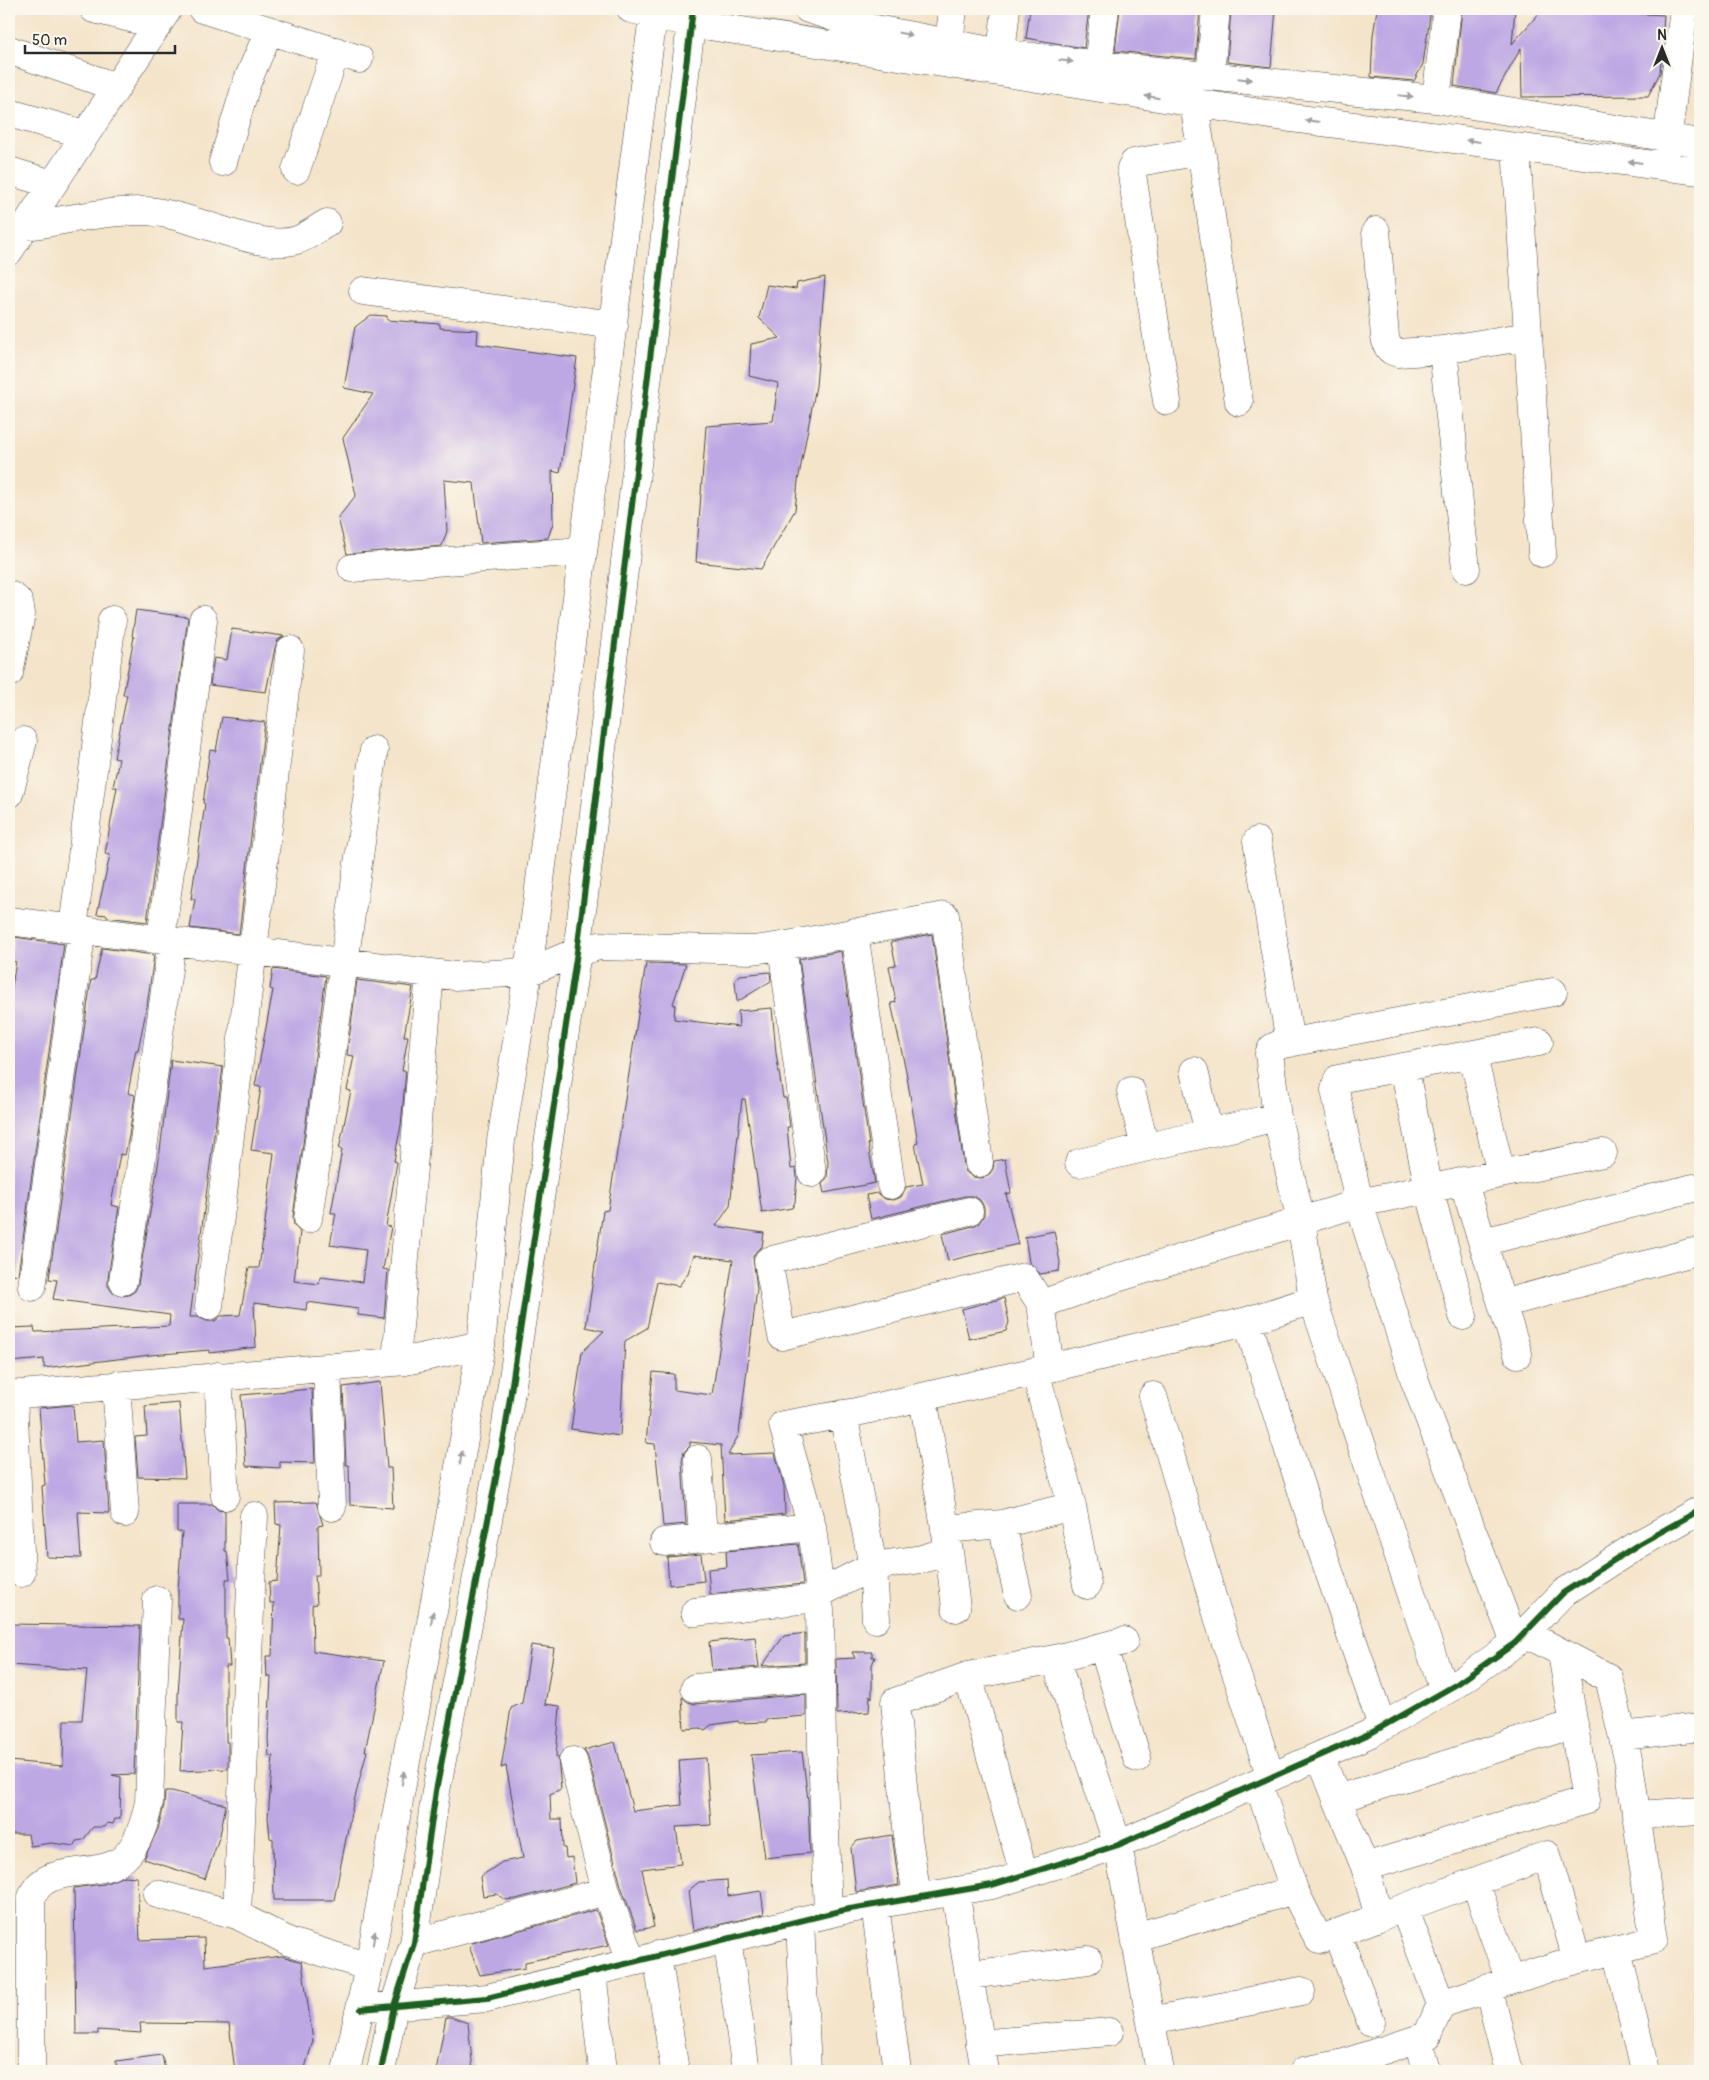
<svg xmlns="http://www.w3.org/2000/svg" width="1709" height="2080" viewBox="0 0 1709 2080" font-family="Pangolin,sans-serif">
  <rect width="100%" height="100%" fill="#fbf7ec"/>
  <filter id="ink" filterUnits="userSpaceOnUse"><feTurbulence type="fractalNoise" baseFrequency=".02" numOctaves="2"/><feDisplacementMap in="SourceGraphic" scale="10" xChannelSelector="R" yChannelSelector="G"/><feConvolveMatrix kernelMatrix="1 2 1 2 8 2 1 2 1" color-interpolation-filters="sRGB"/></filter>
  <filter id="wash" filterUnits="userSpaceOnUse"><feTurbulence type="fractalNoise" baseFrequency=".0096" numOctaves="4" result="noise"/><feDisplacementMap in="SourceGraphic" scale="20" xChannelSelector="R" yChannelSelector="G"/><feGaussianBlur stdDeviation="1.12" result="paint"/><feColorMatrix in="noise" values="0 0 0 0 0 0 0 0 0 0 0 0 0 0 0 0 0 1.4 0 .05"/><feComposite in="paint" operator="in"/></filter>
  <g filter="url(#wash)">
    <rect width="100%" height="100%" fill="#f4e4ca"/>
    <g id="blocks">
      <!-- building -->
      <path fill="#bda8e4" d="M1030,9H1089L1084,48L1026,38Z
        M1120,9H1200L1196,59L1115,51Z
        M1231,9H1276L1271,67L1227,62Z
        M1377,9H1431L1423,64L1414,81L1371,77L1373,36Z
        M1462,9H1515L1512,44L1542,10L1586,12V9H1627V13L1664,15L1660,73L1648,96L1522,97L1521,48L1496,93L1454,86Z
        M825,277L816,386L798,481L795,510L761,569L696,562L706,426L773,421L778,383L749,376L751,344L780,338L759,318L767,285L796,289L797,283Z
        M371,315L387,316V320L440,324V328L478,330L477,344L577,358L560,473L552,471L553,523L548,538L481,543L474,483L444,480L447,531L442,546L347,554L338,518L356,495L343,438L373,394L344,388L355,327Z
        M136,610L188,617L147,922L107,917V915L97,914L110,855L105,854L117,787H113L119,759L114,758L127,695H123L134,637L132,636Z
        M232,629L284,636L278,640L275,648L266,692L210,685L214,658L227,660Z
        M222,717L265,722L239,934L190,928L195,899H191L205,804L203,803L207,776H206L210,750L216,751Z
        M932,934L964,1166L966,1172L973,1177L982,1178L988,1176L993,1169L994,1161L1005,1159L1011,1193L1006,1194L1018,1244L948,1261L942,1234L973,1226L979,1223L984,1215V1207L980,1200L973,1196H965L871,1219L866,1195L878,1193L885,1199L894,1200L901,1197L906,1187L923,1184L915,1144L918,1143L906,1071L891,1003L896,1002L889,966L896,965L891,942Z
        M14,937L64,944L18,1275L9,1273V1003L16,962L10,961Z
        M102,948L154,955L147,1006L138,1050H136L128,1093L135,1095L129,1136L125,1155L120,1154L111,1205L119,1207L108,1278V1286L113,1293L121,1296L129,1295L135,1291L138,1284L159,1159L171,1060L223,1067L190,1317H198L207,1321H215L221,1316L240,1315L249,1268H259L274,1153L251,1150L261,1087L255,1086L273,990L270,989L273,969L326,976L293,1217L294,1225L300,1232L294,1281L319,1284L320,1277L362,1282L366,1250L330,1245L336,1213H331L342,1149H339L351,1091L347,1090L354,1056L347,1055L357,980L413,987L404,1036H408L402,1071H406L401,1125L394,1161L397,1162L386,1226L391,1227L383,1269L388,1270L384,1318L358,1315V1309L307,1302L306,1310L254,1303L256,1347L210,1353V1350L150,1355L44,1368V1359L9,1362V1328L34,1327L35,1332L169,1326L170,1315L53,1299L57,1280L49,1279L91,980H95Z
        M841,951L869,1144H868L875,1183L824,1193L822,1184L827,1178L828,1162L799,959Z
        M646,963L686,964L673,1004L675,1005L674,1019L739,1027L738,1011L772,1008L776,1053L783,1098H786L790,1127H787L791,1169L796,1168L797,1177L795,1202L792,1208L762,1213L745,1099H742L730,1206L716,1226L764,1233L762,1247L757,1250L753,1257L757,1289L739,1434L728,1455L775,1453L784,1486L785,1514L725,1520L721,1445L690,1442V1446L684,1452L682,1460L686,1524L663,1526L655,1444L646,1443L653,1372L674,1374V1390L712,1395L733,1260L694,1255L688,1273L679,1286L657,1282L647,1328L625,1341L620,1436L571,1429L582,1352L604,1331L586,1327L603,1211L608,1210Z
        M770,972L771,981L737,1002L735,981L740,975Z
        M1054,1231L1060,1262L1059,1271L1040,1274L1029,1262L1025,1237Z
        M1004,1298L1009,1322L1006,1331L969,1339L962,1309Z
        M380,1382L387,1468H391L393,1508L350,1505L349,1465H346L343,1387Z
        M312,1389L315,1463L280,1462V1468L246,1466L241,1395Z
        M179,1403L185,1478L138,1477L135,1437L147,1436L145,1406Z
        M73,1405L76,1442L104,1440L109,1513L78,1512L81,1558L47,1557L42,1486L45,1485L39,1408Z
        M316,1502L323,1525L318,1526L319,1576H315L317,1604L312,1605L313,1651L384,1661L365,1751H367L351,1813L334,1900H274L273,1839L270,1838L268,1817L273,1756H269L268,1738L271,1677H267L266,1656H272L274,1603H270L269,1582L277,1581L281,1525L276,1524L275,1503Z
        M177,1504H212L218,1510L225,1511V1551H227L230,1579H226V1638H228L230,1666H226V1742H228V1769L180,1771L183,1722H178V1695L183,1619H178V1591L182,1532H177Z
        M798,1544L803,1584L710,1594L708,1569L727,1567L726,1551Z
        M701,1554L704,1581L669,1585L667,1557Z
        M9,1624L140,1626L134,1774L112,1775L121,1777L120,1819H115L113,1824L107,1823L104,1827H93L83,1840L76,1841L75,1846L51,1843L30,1846L28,1834H9V1761L63,1766L64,1720H82L87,1670L9,1665Z
        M805,1633V1663L762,1666L784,1636Z
        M755,1637L759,1667L712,1671L709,1642Z
        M531,1645L554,1648L545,1704L560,1706L556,1757H558L561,1789L550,1794L551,1819H562L563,1848H565L566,1858L572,1857L575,1883L516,1899L505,1900L497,1894L483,1896L480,1877L502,1862L523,1858L506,1766L501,1768L511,1708L522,1703Z
        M852,1652H872V1657H875L872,1665V1698L870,1695L869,1712L837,1714L836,1659L855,1658Z
        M806,1694V1716L766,1719V1722L739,1723L738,1721L711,1725L705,1730L700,1728L684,1729L682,1697L688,1702L696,1704Z
        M615,1742L633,1811L682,1805L679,1760L706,1758L711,1825L676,1827L681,1864L642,1869L654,1927L637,1930L621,1886L588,1757L584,1750Z
        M802,1752L808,1800L810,1853L765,1858L751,1755Z
        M165,1791H172L226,1805L220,1835L205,1879L144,1859L158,1829L164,1805Z
        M892,1835L899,1885L856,1892L851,1848L857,1841Z
        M124,1876L137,1877L140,1940L204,1938L205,1966L282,1956L302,1962L313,2041L304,2071H235L229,2024L140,2023L141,2033L98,2030V2034H76L74,1888L104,1884Z
        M727,1880L728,1896L761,1891L764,1914L693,1931L688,1891L699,1882Z
        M596,1910L609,1945L525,1962V1968L480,1975L470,1949L472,1943Z
        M446,2017H451L468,2023L473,2071H436Z
        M162,2055L165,2071H117L116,2061Z"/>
    </g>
  </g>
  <g filter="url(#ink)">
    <use href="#blocks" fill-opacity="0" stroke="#494743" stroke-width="1"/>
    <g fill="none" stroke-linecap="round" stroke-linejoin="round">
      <!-- minor casing -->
      <g stroke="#494743" stroke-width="29">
        <path id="minor" d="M94,9L158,25
          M202,9L359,59
          M631,9L691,23L1284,117L1700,171
          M808,9L865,27L1001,53L1098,65L1436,99L1700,143
          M949,43L953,9
          M9,50L116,87
          M1001,53L1006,9
          M1098,65L1105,9
          M1210,76L1216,9
          M1436,99L1447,9
          M1194,103L1239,402
          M9,113L84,134
          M1516,147L1542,553
          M1665,157L1684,9
          M223,162L247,82L269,31
          M296,170L336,51
          M9,171L52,184
          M25,226C63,221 103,211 142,211C190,211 255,253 297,240C307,237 318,228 327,223
          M1376,231L1385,337C1387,346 1388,351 1398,353L1443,350L1528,336
          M9,251L168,9
          M363,291L614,325
          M1443,350L1466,569
          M1167,401L1131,168L1134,163L1139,162L1201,151
          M352,568L583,551
          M9,595C19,599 20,603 21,614L9,673
          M9,794L23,741
          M1257,841L1290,1043
          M9,921L455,976L528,972L577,952L599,946L753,950L782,946L945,916L979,1163
          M73,928L112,620
          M854,932L891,1185
          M161,939L203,620
          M782,946L812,1173
          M1473,1056L1501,1174
          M1404,1067L1429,1189L1463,1316
          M1194,1071L1209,1133
          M1131,1091L1145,1147
          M1079,1163L1277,1117
          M1463,1181L1518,1354
          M969,1211L768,1261L782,1336L1024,1277L1041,1304L1050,1368
          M308,1219L374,750
          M1483,1242L1693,1188
          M123,1281L133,1220L172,941
          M32,1287L82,929
          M1041,1304L1111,1280L1301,1221L1277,1117L1269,1054L1272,1048L1278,1045L1553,992
          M1502,1304L1693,1252
          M209,1306L290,650
          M1247,1321L1311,1519L1382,1726
          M396,1361L430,973
          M327,1367L332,1507
          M218,1376L225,1496
          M116,1385L125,1513
          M13,1394L21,1573
          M9,1395L405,1361L481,1345
          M1153,1396L1223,1634L1271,1777
          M843,1414L873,1566L876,1619
          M698,1459L703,1538
          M1072,1506L1087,1585
          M254,1516L237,1915L290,1942L369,1967
          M1002,1524L1018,1595
          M945,1529L1002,1524L1072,1506L1035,1371
          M664,1542L812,1527
          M949,1551L956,1608
          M820,1593L873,1566L922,1559L949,1551L923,1398
          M695,1612L817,1598
          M1515,1643L1415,1381L1359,1203L1335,1090L1338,1079L1539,1042
          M1103,1647L1137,1758
          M1055,1659L1118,1845L1160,2071
          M695,1688L821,1677
          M1444,1691L1313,1300L1301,1221L1359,1203L1603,1153
          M1623,1736L1700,1727
          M1320,1756L1337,1799
          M573,1761L606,1891L631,1961
          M1258,1783L1294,1890
          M1636,1815L1700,1811
          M1365,1867L1586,1800L1562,1653
          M1024,1874L968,1676L1055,1659L1124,1641
          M1475,1882L1510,1981
          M955,1891L985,2071
          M157,1894L237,1915
          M917,1897L908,1838L895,1702L968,1676
          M875,1905L897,2071
          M1404,1908L1441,2004
          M828,1914L822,1746L820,1610L817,1598L820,1593L812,1527L783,1425L856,1412L1050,1368L1247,1321L1313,1300
          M1379,1917L1547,1855L1577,1960
          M800,1921L807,2071
          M1337,1934L1371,2022
          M1136,1937L1294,1890L1319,1940L1379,1917L1365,1867L1337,1799L1574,1724
          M727,1938L746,2071
          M414,1943L606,1891
          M1617,1949L1645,2071
          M657,1955L675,2071
          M592,1972L603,2071
          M969,1975L1088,1960
          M1488,1987L1509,2071
          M378,2007L487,1998L844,1910L992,1885L1118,1845L1371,1733L1457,1684L1515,1643L1563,1593L1639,1544L1700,1510
          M1151,2021L1301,1991
          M1418,2039L1426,2071
          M980,2044L1109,2032
          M31,2071V1901C40,1860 98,1881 124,1858C139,1844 145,1821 149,1802L157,1600
          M346,2071L369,1967L481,1345L501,1141L528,972L654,9
          M381,2071L394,2006L414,1943L436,1791L505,1431L577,952L693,9
          M1304,2071L1344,2063L1427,2036L1441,2004L1558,1965L1654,1940L1629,1763L1609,1678L1525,1633"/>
      </g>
      <!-- minor -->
      <use href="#minor" stroke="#fff" stroke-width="28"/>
      <!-- cycleway casing -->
      <g stroke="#fbf7ec" stroke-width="9">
        <path id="cycleway" d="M361,2009L487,1998L844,1910L992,1885L1118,1845L1371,1733L1457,1684L1515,1643L1563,1593L1639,1544L1700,1510
          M381,2071L394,2006L414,1943L436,1791L505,1431L577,952L693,9"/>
      </g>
      <!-- cycleway -->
      <use href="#cycleway" stroke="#1b5e20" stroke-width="6"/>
    </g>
    <!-- one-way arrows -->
    <defs><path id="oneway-solid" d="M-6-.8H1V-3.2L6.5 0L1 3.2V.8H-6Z" transform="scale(1.25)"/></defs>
    <g fill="#a0a0a0">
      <use href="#oneway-solid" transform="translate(905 34) rotate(11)"/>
      <use href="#oneway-solid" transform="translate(1066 61) rotate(7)"/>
      <use href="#oneway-solid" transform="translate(1245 79) rotate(6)"/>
      <use href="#oneway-solid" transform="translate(1406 96) rotate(6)"/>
      <use href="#oneway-solid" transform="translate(1152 97) rotate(-171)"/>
      <use href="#oneway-solid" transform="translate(1312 121) rotate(-173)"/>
      <use href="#oneway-solid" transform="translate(1473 141) rotate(-173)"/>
      <use href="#oneway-solid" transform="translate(1635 162) rotate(-173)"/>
      <use href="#oneway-solid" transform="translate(461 1458) rotate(-80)"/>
      <use href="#oneway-solid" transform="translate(432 1618) rotate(-80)"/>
      <use href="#oneway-solid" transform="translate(403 1778) rotate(-80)"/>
      <use href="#oneway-solid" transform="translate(374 1938) rotate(-80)"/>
    </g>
  </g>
  <!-- margin -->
  <rect width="1709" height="2080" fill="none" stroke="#fbf7ec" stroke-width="30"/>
  <!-- north arrow -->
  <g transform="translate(1662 48)" stroke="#fbf7ec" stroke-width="4" paint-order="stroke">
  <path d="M0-4L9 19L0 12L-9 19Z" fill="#2b2b2b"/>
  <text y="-8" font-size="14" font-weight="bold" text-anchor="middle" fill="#2b2b2b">N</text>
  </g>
  <!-- scale -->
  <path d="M25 45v8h150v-8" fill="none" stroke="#2b2b2b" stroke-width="2.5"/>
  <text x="32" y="45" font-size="15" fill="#2b2b2b" stroke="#fbf7ec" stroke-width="4" paint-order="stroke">50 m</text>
</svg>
